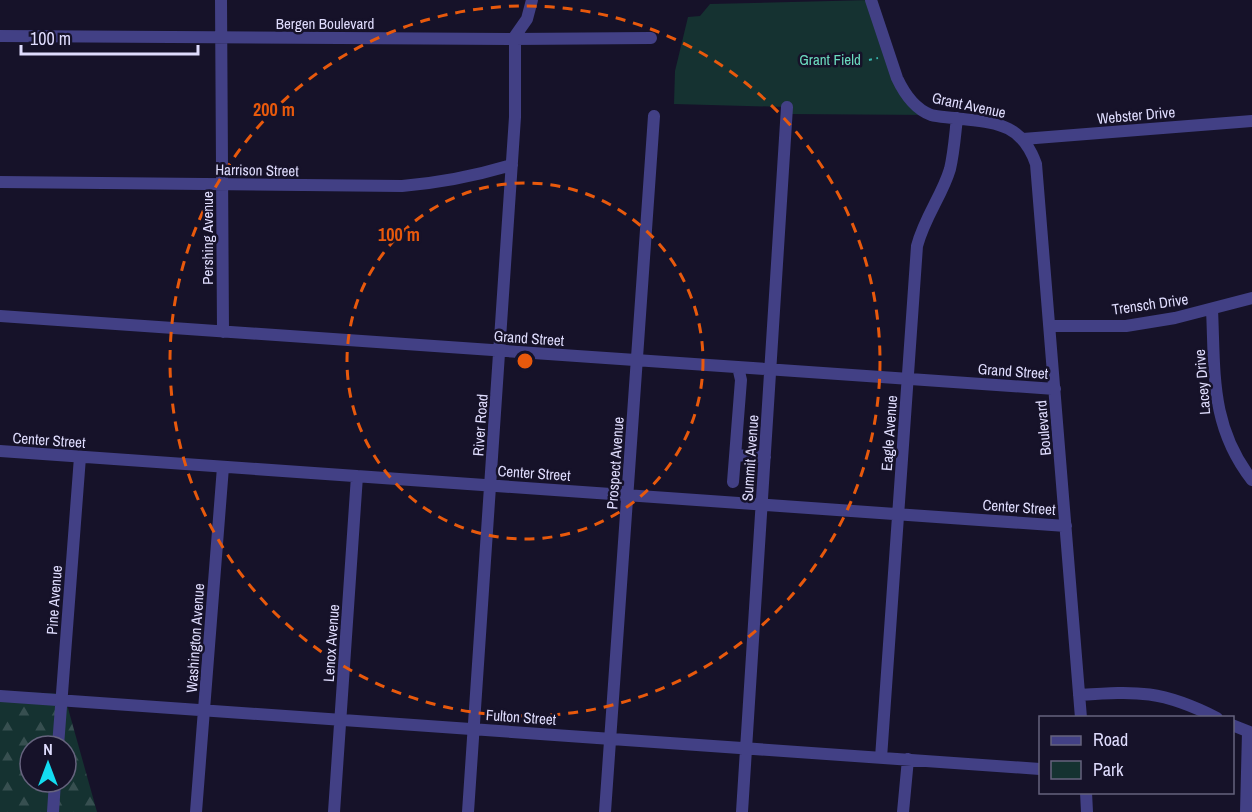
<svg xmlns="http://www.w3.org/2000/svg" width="1252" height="812" viewBox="0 0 1252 812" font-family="'Archivo Narrow',sans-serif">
  <defs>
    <pattern id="forest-firs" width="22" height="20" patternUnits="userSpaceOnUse" patternTransform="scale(1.5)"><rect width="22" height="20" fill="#153231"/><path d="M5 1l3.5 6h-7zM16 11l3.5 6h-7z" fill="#374f50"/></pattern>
  </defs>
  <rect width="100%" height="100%" fill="#161229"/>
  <!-- forest -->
  <path fill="url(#forest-firs)" fill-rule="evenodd" d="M0,691L64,694L97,812H0ZM30,746H66V782H30Z"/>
  <!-- green -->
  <path fill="#153231" d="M871,0L897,78L932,115L787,114V107L674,104L675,71L688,17L700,16L710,4Z"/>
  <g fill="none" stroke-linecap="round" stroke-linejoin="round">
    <!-- path -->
    <path stroke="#38b5ad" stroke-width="2" stroke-dasharray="3 4.5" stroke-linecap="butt" d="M869,60L878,58"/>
    <!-- minor -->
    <path stroke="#424085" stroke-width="12" d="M221,0L223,332
      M871,0L897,78C904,93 915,109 931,115C938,117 947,117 954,118C993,123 1021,121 1036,164L1081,718
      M0,36L513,39L651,38
      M1023,139L1252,121
      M0,182L402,186C440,183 475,176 512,165
      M1212,309C1215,374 1210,426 1252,480
      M0,316L1055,389
      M1050,326H1126L1175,318L1252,298
      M0,451L1066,526
      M736,455L765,457
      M733,482L741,380L738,367
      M1079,695C1138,691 1162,690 1217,718
      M0,696L1040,769
      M1232,725L1252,733
      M58,746L80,457
      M881,758L917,246C925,216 942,196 950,169C954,152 955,135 957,118
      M1086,792L1087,812
      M53,812L55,782
      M196,812L223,467
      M334,812L357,476
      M468,812L515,117V44L513,39L527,19L532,0
      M605,812L654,116
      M742,812L787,107
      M903,812L908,759
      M1246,812L1248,732"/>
  </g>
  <!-- distance rings -->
  <g fill="none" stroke="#e8590c" stroke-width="3" stroke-dasharray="10 8">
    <circle cx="525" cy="361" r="178"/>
    <circle cx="525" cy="361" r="355"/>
  </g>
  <g text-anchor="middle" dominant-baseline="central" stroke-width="5" stroke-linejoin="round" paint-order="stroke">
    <!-- street labels -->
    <g font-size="15" fill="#dfdcfd" stroke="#161229">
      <text x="325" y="23">Bergen Boulevard</text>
      <text transform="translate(969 105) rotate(12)">Grant Avenue</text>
      <text transform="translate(1136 115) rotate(-5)">Webster Drive</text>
      <text transform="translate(257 170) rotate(1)">Harrison Street</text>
      <text transform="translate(207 238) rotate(-90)">Pershing Avenue</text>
      <text transform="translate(1150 304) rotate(-8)">Trensch Drive</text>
      <text transform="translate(529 338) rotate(4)">Grand Street</text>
      <text transform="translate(1013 371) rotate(4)">Grand Street</text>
      <text transform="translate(1202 382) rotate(-95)">Lacey Drive</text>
      <text transform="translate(480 425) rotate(-86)">River Road</text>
      <text transform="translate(1043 428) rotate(-95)">Boulevard</text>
      <text transform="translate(889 433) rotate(-86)">Eagle Avenue</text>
      <text transform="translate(49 440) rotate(4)">Center Street</text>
      <text transform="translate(750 458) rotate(-86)">Summit Avenue</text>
      <text transform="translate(615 463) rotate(-86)">Prospect Avenue</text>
      <text transform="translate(534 473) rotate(4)">Center Street</text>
      <text transform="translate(1019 507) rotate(4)">Center Street</text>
      <text transform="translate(54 600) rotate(-86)">Pine Avenue</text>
      <text transform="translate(195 638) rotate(-86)">Washington Avenue</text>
      <text transform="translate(331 643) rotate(-86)">Lenox Avenue</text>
      <text transform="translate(521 717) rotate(4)">Fulton Street</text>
    </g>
    <!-- park labels -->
    <g font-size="15" fill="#6bdabe" stroke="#161229">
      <text x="830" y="59">Grant Field</text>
    </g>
  </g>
  <circle cx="525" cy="361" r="9" fill="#e8590c" stroke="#161229" stroke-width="3"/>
  <g font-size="18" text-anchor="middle" font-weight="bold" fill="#e8590c" stroke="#161229" stroke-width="5" stroke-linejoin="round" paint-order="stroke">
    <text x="274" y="116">200 m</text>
    <text x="399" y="241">100 m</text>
  </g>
  <!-- legend -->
  <rect x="1039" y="716" width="195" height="78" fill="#161229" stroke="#66637e" stroke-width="1.5"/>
  <rect x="1051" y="736" width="30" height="9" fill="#424085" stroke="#66637e" stroke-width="1.5"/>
  <text x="1093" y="746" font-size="18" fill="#dfdcfd">Road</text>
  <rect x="1051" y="761" width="30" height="18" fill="#153231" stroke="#66637e" stroke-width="1.5"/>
  <text x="1093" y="776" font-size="18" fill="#dfdcfd">Park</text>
  <!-- north arrow -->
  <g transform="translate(48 764)"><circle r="28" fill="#161229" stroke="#66637e" stroke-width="1.5"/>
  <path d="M0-4.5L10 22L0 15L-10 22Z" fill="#13dcf1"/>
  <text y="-9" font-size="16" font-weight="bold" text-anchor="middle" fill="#dfdcfd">N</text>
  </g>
  <!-- scale -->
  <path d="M21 45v9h177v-9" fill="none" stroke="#dfdcfd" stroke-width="3"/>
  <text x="30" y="45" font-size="18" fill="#dfdcfd" stroke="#161229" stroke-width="4.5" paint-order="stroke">100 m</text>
</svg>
